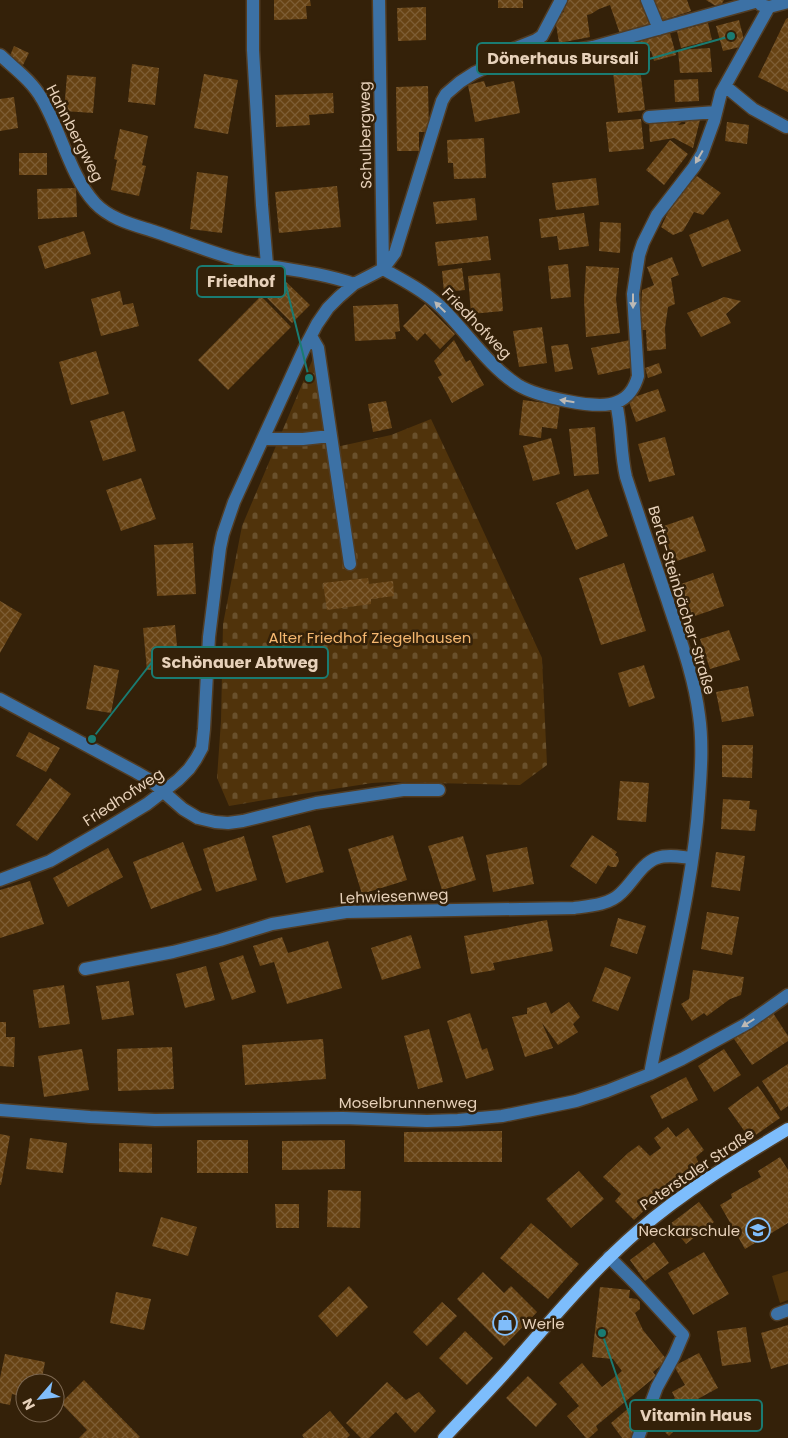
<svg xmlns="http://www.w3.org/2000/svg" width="788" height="1438" viewBox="0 0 788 1438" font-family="Poppins,sans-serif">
  <defs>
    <pattern id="cemetery-stones" width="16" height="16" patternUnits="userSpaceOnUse" patternTransform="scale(1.25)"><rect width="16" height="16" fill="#50330b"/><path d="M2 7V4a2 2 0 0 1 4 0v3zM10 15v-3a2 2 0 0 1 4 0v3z" fill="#69502c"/></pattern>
    <pattern id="building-cross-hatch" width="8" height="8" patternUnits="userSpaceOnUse" patternTransform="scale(1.25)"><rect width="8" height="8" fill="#674314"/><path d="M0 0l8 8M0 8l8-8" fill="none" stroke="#7d5d34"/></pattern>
  </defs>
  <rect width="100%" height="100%" fill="#342109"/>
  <!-- cemetery -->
  <path fill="url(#cemetery-stones)" d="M314,356L327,449L391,435L431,419L462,485L542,658L547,765L520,785L389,782L372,783L270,799L229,806L217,778L221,721L223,624L242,526Z"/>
  <!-- pitch -->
  <path fill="#50330b" d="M788,1271V1300L780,1303L772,1276Z"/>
  <!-- building -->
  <path fill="url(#building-cross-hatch)" d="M274,0H310L311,6H306L307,19L274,20Z
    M498,0H523V8H498Z
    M566,0H645L653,23L620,34L610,5L599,9L591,14L587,15L590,37L559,43L555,18L561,17L560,13L564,12L563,6Z
    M654,0H687L691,11L661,21Z
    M706,0H724L719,8Z
    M426,7V40L398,41L397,8Z
    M788,18V92L758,77L786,19Z
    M739,20L744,40L740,47L723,51L716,26Z
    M708,23L712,40L681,48L677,31Z
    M670,33L676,55L654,61L651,51L633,56L630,44Z
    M14,46L29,53L23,65L9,58Z
    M710,48L712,72L680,73L678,50Z
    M132,64L159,68L155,105L128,102Z
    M640,68L645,110L618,113L613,72Z
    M204,74L238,80L228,134L194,128Z
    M67,75L96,77L93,113L64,111Z
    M698,79L699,101L675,102L674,80Z
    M484,81L486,87L514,81L520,113L475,122L468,85Z
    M428,86L429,132H419V151H397L396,87Z
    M333,93L334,113L309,115L310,125L276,127L275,95Z
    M14,97L18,128L0,131V99Z
    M686,118L678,125L685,124L686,118L700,120L693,148L674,138L650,142L649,122Z
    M641,119L644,149L609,152L606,122Z
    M727,122L749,125L747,144L725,141Z
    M120,129L148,136L142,165L146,166L139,196L111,190L117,160L114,159Z
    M484,138L486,178L454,179L453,163H448L447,140Z
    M670,140L688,154L664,185L646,170Z
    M19,153H47V175H19Z
    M197,172L228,176L222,233L190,229Z
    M697,176L721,193L703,215L694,212L683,231L673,235L661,227L673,202Z
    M596,178L599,205L556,210L552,183Z
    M337,186L341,227L279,233L275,192Z
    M76,188L77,217L38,219L37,189Z
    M475,198L477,220L436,224L433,202Z
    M584,213L589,246L559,250L557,236L541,238L539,219Z
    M728,219L741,251L702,267L689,235Z
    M600,222L621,223L620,253L599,251Z
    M84,231L91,254L45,269L38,246Z
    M488,236L491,260L438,266L435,242Z
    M672,257L679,275L671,278L675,304L668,307L665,328L666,349L647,351L646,330H640L642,290L654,285L647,267Z
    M568,264L571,297L551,299L548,266Z
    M586,266L619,268L616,299L620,333L586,337L584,300Z
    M462,268L465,290L444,292L442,271Z
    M500,273L503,311L471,314L468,276Z
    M279,275L310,305L292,323L262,293Z
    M120,291L123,305L133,303L139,326L101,336L91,299Z
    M261,296L291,327L228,390L198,360Z
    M724,297L741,301L726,314L731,323L701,337L687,313Z
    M398,304L400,331L395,332L396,339L355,341L353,306Z
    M425,304L455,334L440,349L425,333L417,341L403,326Z
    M542,327L547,363L519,367L513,331Z
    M454,340L466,362L470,360L484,385L452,403L438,377L442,375L434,361Z
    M630,340L635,367L598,375L591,348Z
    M568,344L573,369L555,372L551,346Z
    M96,351L109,394L71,405L59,362Z
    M659,363L662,373L648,378L645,368Z
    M658,389L666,411L636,422L628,399Z
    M523,400L560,405L557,429L542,427L541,438L519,435Z
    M386,401L392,428L373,432L368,404Z
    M124,411L136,451L103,461L90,421Z
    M595,427L599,474L574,476L569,429Z
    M665,437L675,475L649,482L638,444Z
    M551,438L560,474L533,481L523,446Z
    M141,478L156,519L121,531L106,490Z
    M588,489L608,536L576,550L556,503Z
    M693,516L706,551L674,562L661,527Z
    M193,543L196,594L157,596L154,545Z
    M624,563L646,631L601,645L579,578Z
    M713,573L724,606L692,617L681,584Z
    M368,578L369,584L393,581L394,596L371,599V604L327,610L323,583Z
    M0,601L22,614L0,653Z
    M175,625L179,667L147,670L143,628Z
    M729,630L740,660L710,669L700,639Z
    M94,665L119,670L111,713L86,709Z
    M644,665L655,698L629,707L618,673Z
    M748,686L754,716L722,722L716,692Z
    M29,732L60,748L46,772L16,756Z
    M722,745H753L752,778L722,777Z
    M50,778L71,794L37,841L16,825Z
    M620,781L649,783L646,822L617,820Z
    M723,799L750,801L749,809L757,810L755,831L721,829Z
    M310,825L324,872L286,883L272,836Z
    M393,835L407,880L362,894L348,849Z
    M592,835L617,852L615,855L618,857L619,861L616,867H611L608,865L596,884L570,866Z
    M244,836L257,880L216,892L203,849Z
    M463,836L476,880L442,890L428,846Z
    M183,842L202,890L151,909L133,862Z
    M527,847L534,884L493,892L486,855Z
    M108,848L123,877L68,907L53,878Z
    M716,852L745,856L740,891L711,887Z
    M30,881L44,924L0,938V890Z
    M707,912L739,917L732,955L701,949Z
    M618,918L646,926L637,954L610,946Z
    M547,920L553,951L493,963L495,970L471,974L464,936Z
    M411,935L421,968L382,980L371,948Z
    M282,937L288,953L328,941L342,988L287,1004L274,962L260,966L253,946Z
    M243,955L256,992L232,1000L219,963Z
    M206,966L215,1000L185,1008L176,974Z
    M605,967L631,977L618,1011L592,1001Z
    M693,970L744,977L741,995L730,999L707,1016L704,1013L692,1021L681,1004L689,999Z
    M129,981L134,1015L102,1020L96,986Z
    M64,985L70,1024L39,1028L33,990Z
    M546,1002L551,1014L569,1002L580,1017L573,1024L578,1032L558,1045L542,1023L553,1048L525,1057L512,1017L527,1014V1008Z
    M470,1013L482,1050L487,1048L494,1070L466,1079L447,1021Z
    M773,1013L788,1036V1041L752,1065L734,1039Z
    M0,1022H6V1037H15L14,1067L0,1066Z
    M429,1029L443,1082L418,1089L404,1036Z
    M323,1039L326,1079L245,1085L242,1045Z
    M172,1047L174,1089L118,1091L117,1049Z
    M82,1049L89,1090L44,1097L38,1056Z
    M724,1049L741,1075L714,1092L698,1066Z
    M788,1064V1106L781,1111L762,1081Z
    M686,1077L698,1100L662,1119L650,1096Z
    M758,1086L780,1118L750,1139L728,1108Z
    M668,1127L676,1137L688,1128L704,1150L696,1157L701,1168L666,1190L634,1220L615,1201L621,1194L603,1177L628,1153L639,1145L650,1156L661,1148L654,1138Z
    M502,1131V1162H404V1132Z
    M0,1134L10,1136L1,1185H0Z
    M30,1138L67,1143L63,1173L26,1169Z
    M197,1140H248V1173H197Z
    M345,1140V1169L282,1170V1141Z
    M119,1143L152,1144V1173L119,1172Z
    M780,1157L788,1170V1223L745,1249L720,1205L732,1198L731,1194L761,1177L758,1171Z
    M579,1171L604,1199L571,1228L546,1199Z
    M328,1190L361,1191L360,1228L327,1227Z
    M699,1202L714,1222L686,1244L670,1224Z
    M275,1204H299V1228H276Z
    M161,1217L197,1227L188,1256L152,1246Z
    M531,1223L579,1264L548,1299L500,1258Z
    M654,1242L669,1263L645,1281L630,1260Z
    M704,1252L729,1294L693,1315L668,1273Z
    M483,1272L504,1293L511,1286L537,1312L504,1346L457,1299Z
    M349,1286L368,1307L337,1337L318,1316Z
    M600,1287L630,1290L629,1298L637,1299L640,1302V1309L635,1313L643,1330L667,1360L653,1372L656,1376L596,1426L598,1430L589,1438H586L567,1416L579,1406L559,1383L582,1363L602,1387L622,1371L613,1359L592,1357Z
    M116,1292L151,1299L144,1330L110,1323Z
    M442,1302L457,1316L427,1346L413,1332Z
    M788,1325V1364L771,1369L761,1333Z
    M746,1327L751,1362L722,1366L717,1331Z
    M465,1331L493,1358L467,1385L439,1358Z
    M699,1353L718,1388L681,1408L687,1418L669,1436L653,1420L675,1398L672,1392L685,1385L674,1366Z
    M5,1354L45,1362L41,1383H25V1397L12,1394L10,1405L0,1403V1378Z
    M528,1376L557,1404L536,1427L506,1398Z
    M84,1380L140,1437L138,1438H79L87,1430L61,1403Z
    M387,1382L406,1400L419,1392L436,1411L415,1433L396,1412L369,1438H361L346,1423Z
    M637,1401L644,1409L632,1438H622L611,1423Z
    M330,1411L350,1435L347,1438H304L302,1435Z"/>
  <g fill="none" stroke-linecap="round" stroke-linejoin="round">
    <!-- minor casing -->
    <g stroke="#513d25" stroke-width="15">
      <path id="minor" d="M253,0V50L262,205L267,265
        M379,0L383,269
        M647,0L659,29
        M761,5L769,7L788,2
        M0,55C15,69 32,81 42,99C61,131 70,176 95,203C111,220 135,225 156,232C186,242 216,255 247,262C283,269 319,272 354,284
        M492,62L496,56L536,40L542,36L561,0
        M725,86L753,109L786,127
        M649,117L716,112
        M383,269C403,280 424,291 440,306C466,331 488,366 518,385C536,396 598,411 617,402C628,398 635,387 638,376L633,294L639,255L643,243L657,215L694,167L702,154L714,121L721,93L769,7
        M311,336L318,348L350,564
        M616,403C622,427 620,452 626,477C639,517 653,558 667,599C679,636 694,675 699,715C703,743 701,771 699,798C693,891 667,982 650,1074
        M263,439H303L330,436
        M0,699L136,772L150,780L183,809L198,818L215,822L228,823L243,821L316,803L403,790H439
        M0,880L50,861L109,827L147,804L178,780L189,769L196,759L202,748L204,729L209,637L220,548L223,534L234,502L304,349L317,324L328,308L339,297L354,284L383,269L395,253L442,101L446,94L460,82L474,73L491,65L593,47L755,2
        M85,969L173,952L220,940L272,924L346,912L574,908C590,906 609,905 621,893C633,882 642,863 657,858C668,854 681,857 692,858
        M0,1110L90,1117L155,1120L343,1118L427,1121L458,1120L502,1116L576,1101L607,1091L650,1074L682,1059L748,1023L788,995
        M609,1257L636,1284L683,1335L674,1356L657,1387L638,1438
        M777,1314L788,1310"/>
    </g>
    <!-- major casing -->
    <g stroke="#513d25" stroke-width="15">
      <path id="major" d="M444,1438C466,1414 489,1391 511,1366C552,1319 591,1272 638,1231C684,1191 736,1160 788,1129"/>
    </g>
    <!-- minor -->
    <use href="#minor" stroke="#3c71a5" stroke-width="12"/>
    <!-- major -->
    <use href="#major" stroke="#7dbdfc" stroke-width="12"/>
  </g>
  <!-- one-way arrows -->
  <defs><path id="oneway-solid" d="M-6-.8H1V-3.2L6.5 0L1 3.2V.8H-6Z" transform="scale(1.25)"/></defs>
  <g fill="#bcb9b5">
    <use href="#oneway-solid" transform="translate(699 157) rotate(120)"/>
    <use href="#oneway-solid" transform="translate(633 301) rotate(90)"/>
    <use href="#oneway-solid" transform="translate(440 307) rotate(-136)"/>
    <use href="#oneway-solid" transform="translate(567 401) rotate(-171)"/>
    <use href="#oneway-solid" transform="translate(748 1023) rotate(148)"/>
  </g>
  <!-- icons -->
  <defs>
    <g id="school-ring" transform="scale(1.25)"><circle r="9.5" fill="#342109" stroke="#80bdfa" stroke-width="1.5"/><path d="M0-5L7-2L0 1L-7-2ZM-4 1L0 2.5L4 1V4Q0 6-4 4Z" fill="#80bdfa"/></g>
    <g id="shop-ring" transform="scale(1.25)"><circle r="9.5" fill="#342109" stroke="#80bdfa" stroke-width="1.5"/><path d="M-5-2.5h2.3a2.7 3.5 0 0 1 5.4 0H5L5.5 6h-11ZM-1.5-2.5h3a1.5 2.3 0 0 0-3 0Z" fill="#80bdfa"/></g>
  </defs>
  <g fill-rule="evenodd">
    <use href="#school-ring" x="758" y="1230"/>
    <use href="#shop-ring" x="505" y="1323"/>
  </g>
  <g text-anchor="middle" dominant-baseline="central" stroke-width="5" stroke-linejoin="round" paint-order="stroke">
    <!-- street labels -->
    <g font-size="15" fill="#e7d1ba" stroke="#342109">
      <text transform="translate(75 133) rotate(63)">Hahnbergweg</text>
      <text transform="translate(365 135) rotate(-91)">Schulbergweg</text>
      <text transform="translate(477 323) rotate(46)">Friedhofweg</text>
      <text transform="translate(682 600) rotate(73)">Berta-Steinbächer-Straße</text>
      <text transform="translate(123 797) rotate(-33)">Friedhofweg</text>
      <text transform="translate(394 896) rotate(-2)">Lehwiesenweg</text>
      <text x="408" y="1102">Moselbrunnenweg</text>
      <text transform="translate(697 1169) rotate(-34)">Peterstaler Straße</text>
    </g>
    <!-- park labels -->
    <g font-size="15" fill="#f5b770" stroke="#342109">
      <text x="370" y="637">Alter Friedhof Ziegelhausen</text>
    </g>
    <!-- poi labels -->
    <g font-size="15" fill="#e7d1ba" stroke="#342109" text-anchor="end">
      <text x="740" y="1230">Neckarschule</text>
      <text x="522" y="1323" text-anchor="start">Werle</text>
    </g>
  </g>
  <!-- callouts -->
  <path fill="none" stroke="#1a7b72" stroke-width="2" d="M731 36L649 59M309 378L285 282M92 739L152 662M602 1333L630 1416"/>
  <g fill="#1a7b72" stroke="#342109" stroke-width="2">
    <circle cx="731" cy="36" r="5"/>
    <circle cx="309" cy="378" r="5"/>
    <circle cx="92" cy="739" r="5"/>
    <circle cx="602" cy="1333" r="5"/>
  </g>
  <g fill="#342109" stroke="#1a7b72" stroke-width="2">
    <rect x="477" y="43" width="172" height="31" rx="5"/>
    <rect x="197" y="266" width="88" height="31" rx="5"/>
    <rect x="152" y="647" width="176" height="31" rx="5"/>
    <rect x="630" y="1400" width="132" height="31" rx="5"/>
  </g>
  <g font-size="16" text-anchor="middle" font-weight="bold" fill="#e7d1ba">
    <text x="563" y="64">Dönerhaus Bursali</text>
    <text x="241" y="287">Friedhof</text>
    <text x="240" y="668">Schönauer Abtweg</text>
    <text x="696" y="1421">Vitamin Haus</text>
  </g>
  <!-- north arrow -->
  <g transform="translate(40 1398) rotate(242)"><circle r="24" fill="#342109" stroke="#7c6750"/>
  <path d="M0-4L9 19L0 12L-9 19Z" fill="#80bdfa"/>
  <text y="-8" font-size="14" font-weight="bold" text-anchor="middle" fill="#e7d1ba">N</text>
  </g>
</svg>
